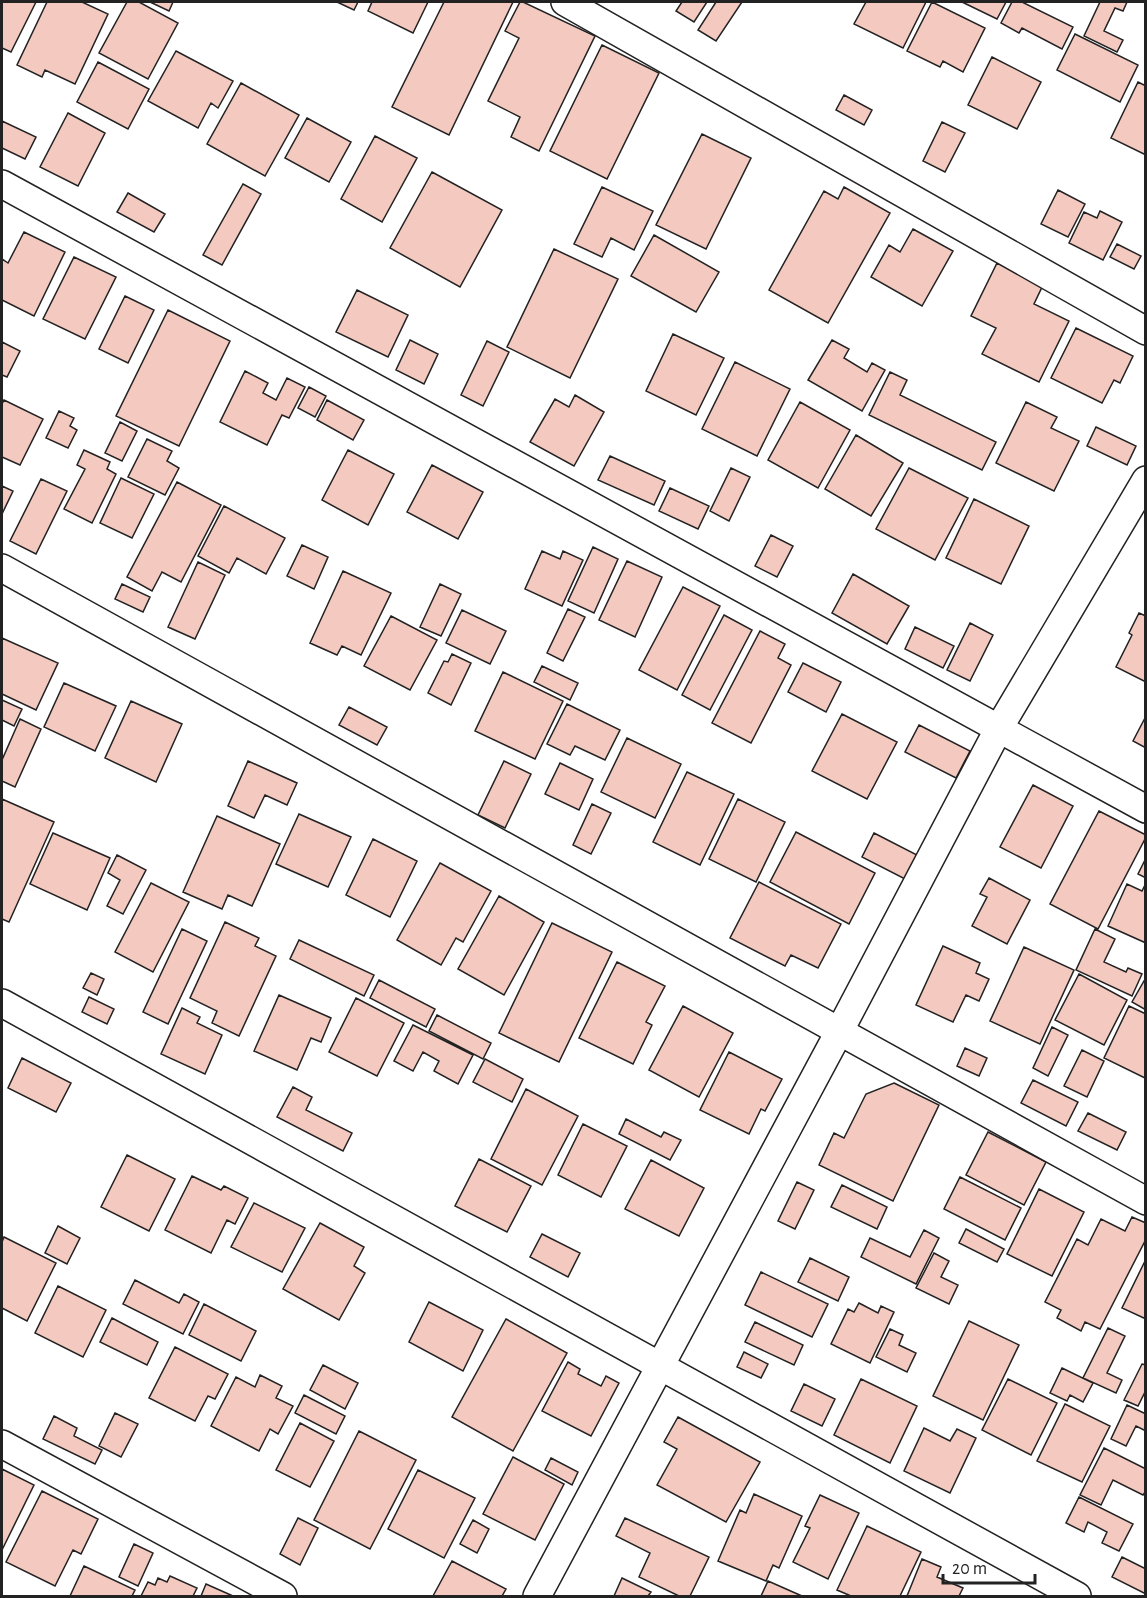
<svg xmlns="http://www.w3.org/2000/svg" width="1147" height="1598" viewBox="0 0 1147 1598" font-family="'Alegreya Sans',sans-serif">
  <rect width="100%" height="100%" fill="#fff"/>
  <!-- building -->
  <path fill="#f3c9c0" stroke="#222" stroke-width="1.5" d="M2,2H36L11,52L2,48Z
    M47,2H82L108,14L75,84L45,70L42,77L17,65Z
    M127,2H139L178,23L148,79L99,53Z
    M150,2H173L169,11Z
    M337,2H358L354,10Z
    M372,2H428L413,33L368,11Z
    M444,2H513L449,135L392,107Z
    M520,2H523L595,36L539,151L511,137L520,117L488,101L519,38L505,31Z
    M682,2H707L694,22L676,11Z
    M716,2H742L716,41L698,30Z
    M866,2H926L903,48L854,24Z
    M932,2L985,28L963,72L943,61L940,67L907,51Z
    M962,2H1006L997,19Z
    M1012,2H1022L1073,27L1062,49L1022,28L1019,33L1001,23Z
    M1100,2H1127L1123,11L1115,8L1104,31L1123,40L1117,52L1084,36Z
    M1075,34L1138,65L1120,102L1057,70Z
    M602,45L659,73L607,179L550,151Z
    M176,51L233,81L218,108L211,103L198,128L148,101Z
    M992,57L1041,82L1017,129L968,105Z
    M98,62L149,89L128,129L77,102Z
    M1138,82L1146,86V155L1111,138Z
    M241,83L299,115L265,176L207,144Z
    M844,95L872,110L864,125L836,110Z
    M68,113L105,133L78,186L40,167Z
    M307,118L351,142L329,182L285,158Z
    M2,121L36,137L25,159L2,148Z
    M942,122L965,133L945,172L923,161Z
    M702,134L751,158L706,249L656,225Z
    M375,136L417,158L382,222L341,199Z
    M432,172L502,210L460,287L390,248Z
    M243,184L261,194L222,265L203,255Z
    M602,187L653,211L634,250L611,238L602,257L574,244Z
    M844,187L890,213L828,323L769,290L824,191L838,199Z
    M1058,190L1085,204L1068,237L1041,224Z
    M128,193L165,214L154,232L117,212Z
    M1100,211L1122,222L1103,260L1069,243L1084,212L1097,218Z
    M913,229L953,251L922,306L871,277L889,245L900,252Z
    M24,232L65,252L34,316L2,300V259L8,263Z
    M654,235L719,272L696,312L631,276Z
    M1117,244L1141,256L1134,269L1110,257Z
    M554,249L618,279L570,378L507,347Z
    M74,257L116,277L85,339L43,319Z
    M997,263L1043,285L1034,304L1069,321L1039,382L982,354L996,328L971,316Z
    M357,290L408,315L388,357L336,332Z
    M125,296L154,310L128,363L99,349Z
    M168,310L230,341L179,446L116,416Z
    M1076,328L1133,356L1120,383L1114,380L1102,403L1051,378Z
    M673,334L724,358L696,415L646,391Z
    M410,340L438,354L424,384L396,370Z
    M832,340L849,349L844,358L867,372L872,363L885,370L862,411L808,380Z
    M487,341L509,352L483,406L461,395Z
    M2,342L20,351L7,377L2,375Z
    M735,362L790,389L757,456L702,429Z
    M245,371L268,383L263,393L276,400L287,378L305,387L289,418L282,415L267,445L220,422Z
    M890,372L907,380L900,395L996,442L982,470L869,415Z
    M309,387L326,396L315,417L298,408Z
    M575,395L604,412L574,466L530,442L555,399L569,407Z
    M4,400L43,419L20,465L2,457V404Z
    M327,400L364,420L353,440L317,420Z
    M800,402L850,430L818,488L768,460Z
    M1026,402L1057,417L1051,428L1079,441L1054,491L996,463Z
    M59,411L74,418L70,426L77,430L68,448L46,438Z
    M120,422L137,431L122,461L105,453Z
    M1096,427L1136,446L1127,465L1087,446Z
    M856,435L903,463L871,516L825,489Z
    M147,439L172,451L167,461L179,468L165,495L128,477Z
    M84,450L110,462L107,469L116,474L92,523L64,509L85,469L77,465Z
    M348,450L394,474L368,525L322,500Z
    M610,456L665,481L654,505L598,480Z
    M432,465L483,492L458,539L407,512Z
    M731,468L750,477L729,521L710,511Z
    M909,468L968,498L935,560L876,529Z
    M121,478L154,494L132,538L100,523Z
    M41,479L67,491L36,554L10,541Z
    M177,482L221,505L181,582L162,572L152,591L127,577Z
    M2,486L13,491L2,514Z
    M670,488L709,506L698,529L659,511Z
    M974,499L1029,526L1001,584L946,558Z
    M224,506L285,538L266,574L237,558L229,573L198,556Z
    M771,535L793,546L777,577L755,566Z
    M302,545L328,557L314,589L287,576Z
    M593,547L618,559L594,613L568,601Z
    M542,551L560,559L563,551L583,560L562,606L525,589Z
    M627,561L662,577L635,637L599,620Z
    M198,562L225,575L195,639L168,627Z
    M343,571L391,593L361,655L342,646L337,655L310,643Z
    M853,574L909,606L887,644L832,613Z
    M122,584L150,597L143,612L115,599Z
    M440,584L461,594L441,636L420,627Z
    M683,587L720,606L677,690L639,670Z
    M568,609L585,617L563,661L547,653Z
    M462,610L506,631L490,664L446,643Z
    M1139,613L1146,616V682L1116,667L1132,635L1129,633Z
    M724,615L752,630L710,710L682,695Z
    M391,616L437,640L410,690L364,666Z
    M970,623L993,635L970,681L947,670Z
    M915,627L954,646L943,668L905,649Z
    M760,631L785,644L778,658L791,665L751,743L712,723Z
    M2,638L58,663L36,710L2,694Z
    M452,654L471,663L451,705L428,693L444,661L448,662Z
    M803,663L841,682L826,712L788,692Z
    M542,666L578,683L570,700L534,682Z
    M503,672L563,701L535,759L475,731Z
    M64,683L116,706L95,751L44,727Z
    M2,700L22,709L14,726L2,720Z
    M131,701L182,724L156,782L105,758Z
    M567,704L620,730L605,760L575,746L570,755L547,744Z
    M349,707L387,727L377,745L339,725Z
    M842,714L897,742L867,799L812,771Z
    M1146,716V748L1133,741Z
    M20,719L41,729L15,787L2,781V760Z
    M919,725L970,751L956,778L905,752Z
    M627,738L681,764L655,818L601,792Z
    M248,761L297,783L287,805L265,795L254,818L228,806Z
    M504,761L531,774L505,828L478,815Z
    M560,763L593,779L579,810L545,794Z
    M687,772L734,794L700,865L653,842Z
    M1033,785L1073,806L1041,868L1000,847Z
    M2,799L54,822L9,922L2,919Z
    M738,799L785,822L756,882L709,859Z
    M592,804L611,813L591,854L573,845Z
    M1099,811L1146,835V837L1098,929L1050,904Z
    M299,814L351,837L328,887L276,864Z
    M217,816L280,844L252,906L228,895L222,909L183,892Z
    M796,832L875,873L849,924L770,882Z
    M53,833L110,858L87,910L30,884Z
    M874,833L917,855L905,879L862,857Z
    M373,839L417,861L390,917L346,895Z
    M117,855L146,870L123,914L107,906L120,880L108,873Z
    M1146,858V878L1138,874Z
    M440,863L491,891L463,942L456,938L441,965L397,940Z
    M989,878L1030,900L1007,944L972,926L987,897L980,894Z
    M759,882L841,924L818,968L791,955L785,966L730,938Z
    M151,883L189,902L153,972L115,952Z
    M1146,883V943L1108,926L1127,884L1142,891Z
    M499,896L544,922L504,995L458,969Z
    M225,922L259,938L255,946L276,956L239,1036L212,1023L217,1011L190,998Z
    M552,923L612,952L559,1062L499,1033Z
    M182,929L207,941L168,1024L143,1012Z
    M1095,929L1115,939L1104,962L1126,972L1128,968L1142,974L1132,996L1076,970Z
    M299,940L374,975L364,996L290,959Z
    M943,946L980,963L976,973L989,979L979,1001L966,995L953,1022L916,1005Z
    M1024,947L1074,970L1040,1044L990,1021Z
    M617,962L665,986L646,1022L652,1025L633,1064L579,1038Z
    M91,973L104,979L97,995L83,988Z
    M1079,974L1127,1000L1104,1045L1055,1020Z
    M379,980L435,1009L426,1027L370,998Z
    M1144,981L1146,982V1010L1132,1002Z
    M279,995L331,1018L321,1042L311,1038L297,1070L254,1051Z
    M89,997L114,1009L107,1024L82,1012Z
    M356,998L404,1023L377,1076L329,1052Z
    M683,1006L733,1033L699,1097L649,1070Z
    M1129,1006L1146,1014L1145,1078L1104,1058Z
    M182,1008L200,1017L197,1023L222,1035L205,1074L161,1054Z
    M437,1015L491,1043L483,1059L429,1031Z
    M413,1025L473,1055L458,1084L434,1071L439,1061L423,1052L413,1071L394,1061Z
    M1052,1027L1068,1035L1048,1076L1033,1068Z
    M965,1048L987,1058L979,1076L957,1066Z
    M1082,1050L1104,1061L1087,1097L1064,1086Z
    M729,1052L782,1079L765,1111L761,1109L749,1134L700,1110Z
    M22,1058L71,1083L56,1112L8,1088Z
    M485,1059L523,1079L512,1102L473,1082Z
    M1033,1080L1078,1102L1066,1126L1021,1103Z
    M894,1083L939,1105L893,1201L819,1165L834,1133L844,1138L866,1094Z
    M293,1087L312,1097L306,1110L352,1133L343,1151L277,1117Z
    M526,1089L578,1116L542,1185L491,1159Z
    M1088,1113L1126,1132L1117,1150L1078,1131Z
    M626,1119L661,1137L664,1132L681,1140L670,1160L619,1134Z
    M583,1124L627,1146L601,1197L558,1175Z
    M988,1132L1046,1162L1024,1205L966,1175Z
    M127,1155L175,1179L149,1231L101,1207Z
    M479,1159L531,1186L507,1232L455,1206Z
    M651,1160L704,1188L679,1236L625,1209Z
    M192,1176L221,1190L224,1186L248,1198L235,1224L227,1220L211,1253L165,1230Z
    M960,1177L1021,1208L1005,1240L944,1209Z
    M797,1182L814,1190L795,1229L778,1221Z
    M842,1185L887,1207L877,1229L831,1207Z
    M1039,1189L1084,1212L1052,1276L1007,1254Z
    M254,1203L305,1228L282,1272L231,1247Z
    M1132,1217L1146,1223V1239L1100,1329L1085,1322L1081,1331L1057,1318L1061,1310L1045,1302L1077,1239L1088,1245L1101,1219L1125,1231Z
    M320,1223L364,1247L354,1266L365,1273L339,1320L283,1289Z
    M58,1226L80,1238L67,1264L45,1253Z
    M966,1229L1004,1249L997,1262L959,1243Z
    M924,1230L939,1238L916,1284L861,1257L870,1238L910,1257Z
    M542,1234L580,1253L568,1277L530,1257Z
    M4,1237L56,1263L27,1321L2,1308V1242Z
    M934,1253L949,1261L941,1277L958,1285L949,1304L916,1288Z
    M810,1258L849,1277L838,1301L798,1282Z
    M1146,1259V1319L1122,1308Z
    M761,1272L828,1304L812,1337L745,1305Z
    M135,1280L179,1303L184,1294L199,1302L183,1334L123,1304Z
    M58,1286L106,1310L83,1357L35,1333Z
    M429,1302L483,1330L463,1371L409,1342Z
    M859,1303L878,1313L881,1306L894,1312L870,1363L831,1344L848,1309L854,1312Z
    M204,1304L256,1331L241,1361L189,1335Z
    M112,1318L158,1342L147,1365L100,1342Z
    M506,1319L567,1353L513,1451L452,1417Z
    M969,1321L1019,1345L983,1420L933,1396Z
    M755,1322L803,1345L794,1365L745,1342Z
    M1108,1328L1125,1336L1107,1373L1122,1380L1116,1393L1083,1378Z
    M890,1329L903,1335L899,1345L916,1353L907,1372L876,1357Z
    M175,1347L228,1374L215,1399L208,1396L195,1421L149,1398Z
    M744,1352L768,1364L761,1378L737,1367Z
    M568,1362L580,1369L578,1374L601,1386L606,1376L619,1383L591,1436L542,1411Z
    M1142,1364L1146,1365V1390L1138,1406L1124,1400Z
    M323,1365L358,1383L345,1409L310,1390Z
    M1062,1368L1093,1383L1083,1402L1070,1395L1067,1401L1050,1393Z
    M260,1375L282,1386L276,1398L293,1406L278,1434L270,1429L259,1451L211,1426L236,1377L255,1387Z
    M861,1379L917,1406L890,1463L834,1435Z
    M1008,1379L1057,1403L1031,1455L982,1430Z
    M804,1384L835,1399L822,1426L791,1411Z
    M304,1395L345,1416L336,1434L295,1413Z
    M1065,1404L1110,1426L1082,1482L1037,1461Z
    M1127,1405L1146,1414V1431L1136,1426L1126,1446L1111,1439Z
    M115,1413L138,1424L121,1457L99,1446Z
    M54,1416L77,1428L74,1436L102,1450L95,1464L43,1439Z
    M678,1417L760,1462L726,1522L657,1485L677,1449L664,1442Z
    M300,1423L334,1441L310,1487L276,1470Z
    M924,1428L950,1441L957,1429L976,1438L950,1493L904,1471Z
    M359,1431L416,1460L370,1549L314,1520Z
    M1104,1448L1146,1469V1491L1143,1495L1113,1480L1101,1505L1080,1495Z
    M513,1457L564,1484L535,1540L483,1514Z
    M551,1458L578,1472L572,1485L545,1470Z
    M2,1469L34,1485L2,1550Z
    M418,1470L475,1498L444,1558L388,1529Z
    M42,1491L98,1519L81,1554L73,1550L55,1586L6,1562Z
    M754,1494L802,1516L779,1568L773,1565L766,1581L718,1561L740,1510L746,1513Z
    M820,1495L859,1513L828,1579L793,1562L810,1528L805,1526Z
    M1079,1497L1133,1524L1119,1551L1102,1543L1107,1532L1088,1522L1084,1532L1066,1523Z
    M298,1518L318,1528L300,1565L280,1554Z
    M625,1518L709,1557L690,1596H679L639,1577L650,1553L616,1536Z
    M473,1520L489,1529L477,1553L460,1544Z
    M867,1526L921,1552L900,1596H851L837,1590Z
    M134,1544L153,1553L138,1586L119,1577Z
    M1122,1557L1146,1569V1594L1112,1577Z
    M922,1559L941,1567L937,1577L963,1588L959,1596H907Z
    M452,1561L506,1589L502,1596H433Z
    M84,1566L135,1590L132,1596H70Z
    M170,1576L197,1588L193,1596H141L148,1582L155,1585L158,1578L167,1582Z
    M622,1578L651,1592L648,1596H614Z
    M768,1581L802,1596H761Z
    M206,1584L233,1596H201Z"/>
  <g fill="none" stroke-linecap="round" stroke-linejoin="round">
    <!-- street casing -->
    <g stroke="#222" stroke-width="30">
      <path id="street" d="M565,2L1146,331
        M2,184L1146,809
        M2,568L1146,1201
        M2,1003L1077,1596
        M2,1444L283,1596
        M537,1596L839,1032L999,728L1146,480"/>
    </g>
    <!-- street -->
    <use href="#street" stroke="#fff" stroke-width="27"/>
  </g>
  <!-- border -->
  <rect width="1147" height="1598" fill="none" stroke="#222222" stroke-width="6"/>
  <!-- scale -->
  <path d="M943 1574v9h92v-9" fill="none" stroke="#222222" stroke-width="3"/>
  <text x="952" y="1574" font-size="18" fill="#222222" stroke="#ffffff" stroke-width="4.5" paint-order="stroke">20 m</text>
</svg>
